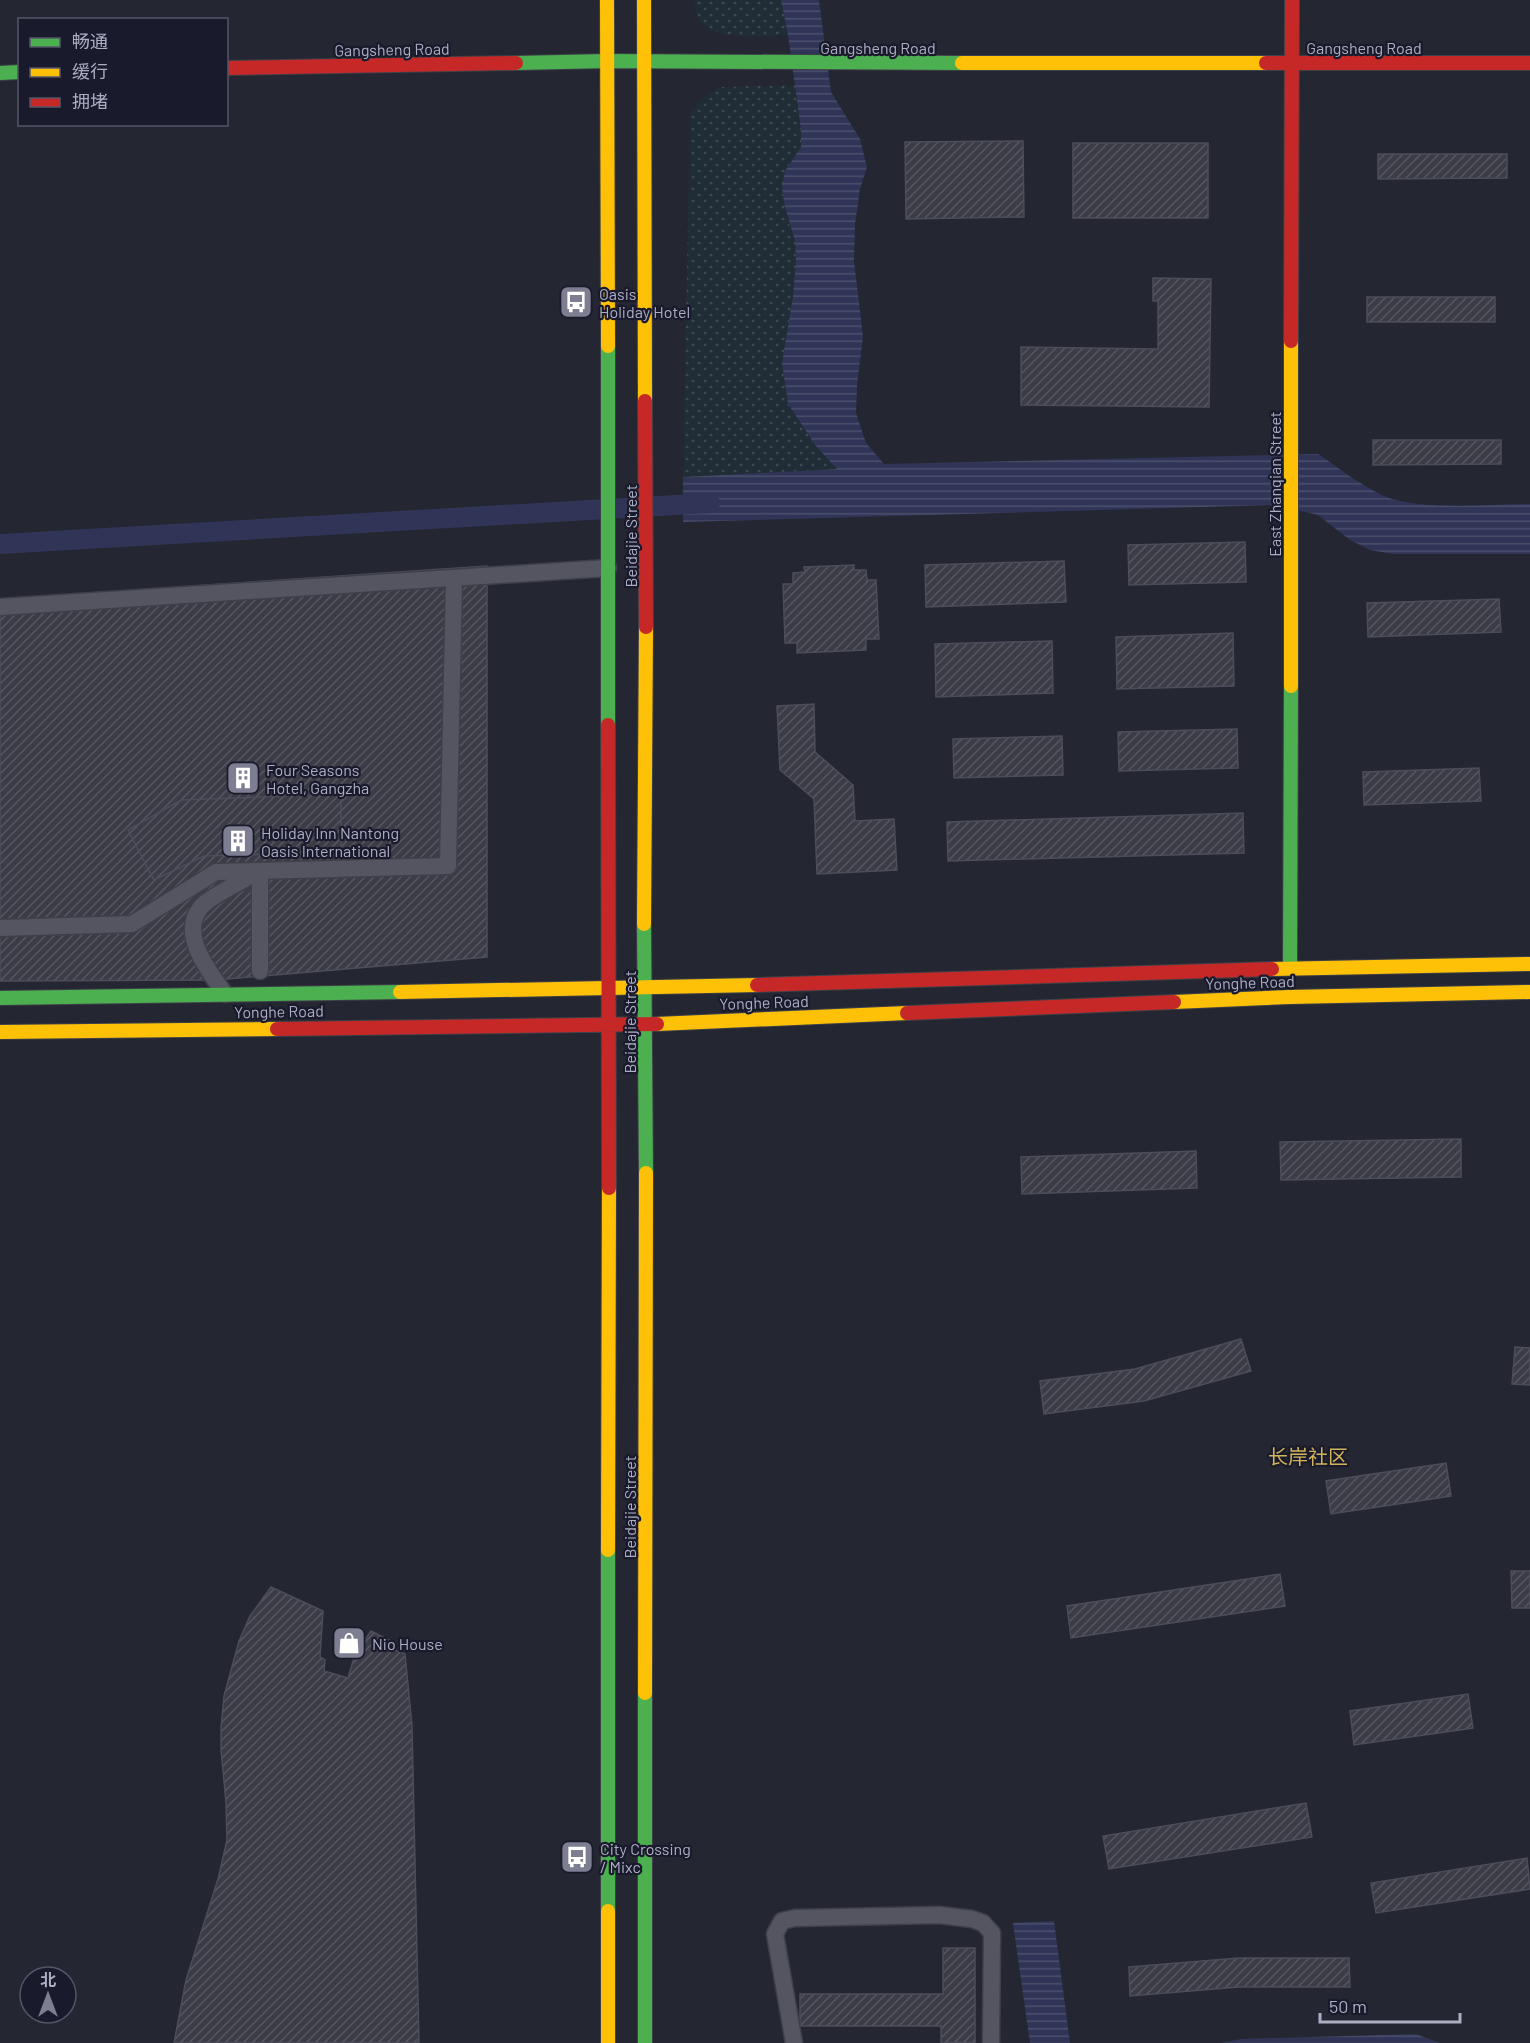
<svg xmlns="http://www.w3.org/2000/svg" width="1530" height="2043" viewBox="0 0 1530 2043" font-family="Barlow,'Noto Sans SC',sans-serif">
  <defs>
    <pattern id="grass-dots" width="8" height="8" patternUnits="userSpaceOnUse" patternTransform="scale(1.5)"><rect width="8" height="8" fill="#212d36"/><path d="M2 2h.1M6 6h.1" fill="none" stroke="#3f4951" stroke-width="1.8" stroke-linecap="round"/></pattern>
    <pattern id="water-rules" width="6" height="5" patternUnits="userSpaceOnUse" patternTransform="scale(1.5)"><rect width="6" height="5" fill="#303557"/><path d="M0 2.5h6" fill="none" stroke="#4b506e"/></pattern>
    <pattern id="building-hatch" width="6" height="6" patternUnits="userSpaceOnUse" patternTransform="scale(1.5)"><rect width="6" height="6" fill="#3c3c47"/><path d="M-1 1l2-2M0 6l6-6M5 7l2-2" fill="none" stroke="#565660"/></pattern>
  </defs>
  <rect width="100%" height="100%" fill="#242631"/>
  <!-- grass -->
  <path fill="url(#grass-dots)" d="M694,0H781L788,35C758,35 695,47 694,0Z
    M795,85L796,100L801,130V147L785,171L788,221L795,241L796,258L793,297L782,363L788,404L816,446L838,469L683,477L690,116C694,102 710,92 722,87Z"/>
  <!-- water -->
  <path fill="url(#water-rules)" d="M781,0H819L831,92L860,139L867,167L860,189L855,224L854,261L863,336L857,385L856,413L866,443L884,464L1318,454C1339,468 1360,485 1384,496C1419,511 1490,504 1530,504V554H1393L1370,550L1350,540L1318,515L1275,505L683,522V477L837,469L816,446L788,404L782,363L793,297L796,258L795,241L784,203L782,186L785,171L801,147V130L788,35Z
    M1054,1921L1070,2043H1030L1013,1923Z
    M1416,2034L1440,2043H1221L1241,2039Z"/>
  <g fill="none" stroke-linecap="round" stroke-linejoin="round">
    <!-- canal -->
    <path stroke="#303557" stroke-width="20" d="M0,544L710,503"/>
  </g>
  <!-- building -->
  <path fill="url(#building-hatch)" stroke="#4c4d5a" stroke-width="1.5" d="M1023,141L1024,217L906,219L905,142Z
    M1073,143H1208V218H1073Z
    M1378,154H1507V178L1378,179Z
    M1153,278L1211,279L1209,407L1021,405V347L1158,349V301H1153Z
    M1367,297H1495V322H1367Z
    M1373,440H1501V464L1373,465Z
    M1245,542L1246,582L1129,585L1128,545Z
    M1064,561L1066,602L926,607L925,565Z
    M854,565V570H866L867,580H876L879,639H866V650L797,653V643H785L783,584H793V573L805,572L804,567Z
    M487,566V957L215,980L0,981V599Z
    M1499,599L1501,632L1368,637L1367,603Z
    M1233,633L1234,686L1117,689L1116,637Z
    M1052,641L1053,693L936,697L935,644Z
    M814,704L815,752L853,785L855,821L894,819L897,870L817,874L814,799L780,770L777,706Z
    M1237,729L1238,768L1119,771L1118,732Z
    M1062,736L1063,775L954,778L953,739Z
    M1479,768L1481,801L1364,805L1363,772Z
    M341,794V852L204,856L154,880L128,830L181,800Z
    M1243,813L1244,853L948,861L947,822Z
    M1461,1139V1177L1281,1180L1280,1142Z
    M1196,1151L1197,1188L1022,1194L1021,1157Z
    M1241,1339L1251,1371L1144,1401L1044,1414L1040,1381L1135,1369Z
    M1515,1347L1530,1348V1385L1512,1384Z
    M1446,1463L1451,1496L1331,1514L1326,1481Z
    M1511,1571H1530V1608H1512Z
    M1280,1574L1285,1606L1071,1638L1067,1606Z
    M271,1587L323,1611L320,1657L325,1660L324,1671L348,1678L355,1654L371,1631L395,1643V1650L405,1654L412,1726L419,2043H174L186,1980L218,1879L227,1840L226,1802L221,1750V1728L224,1696L239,1641L250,1616Z
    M1468,1694L1473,1728L1354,1745L1350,1711Z
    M1306,1803L1312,1837L1109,1869L1103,1836Z
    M1527,1858L1530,1889L1376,1913L1371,1883Z
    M943,1948H975V2043H941V2026H800V1994H943Z
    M1239,1958H1349L1350,1987H1239L1130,1996L1129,1967Z"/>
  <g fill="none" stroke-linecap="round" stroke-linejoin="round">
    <!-- street casing -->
    <g stroke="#3e4048" stroke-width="19">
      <path id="street" d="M0,607L608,568
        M260,871V971
        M0,928L132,924L216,872L448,866L454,578
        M225,994C208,970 176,931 204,904C215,894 245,880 259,871
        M794,2043L775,1934L782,1921L795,1918L939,1915L972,1919L983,1923L992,1933L991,2043"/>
    </g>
    <!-- fast casing -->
    <g stroke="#3e4048" stroke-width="16">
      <path id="fast" d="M516,63L607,61L962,63
        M0,73L20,72
        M608,346V725
        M644,924L646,1173
        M1290,968L1291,686
        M0,998L400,992
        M608,1911V1550
        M645,2043V1693"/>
    </g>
    <!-- slow casing -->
    <g stroke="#3e4048" stroke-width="16">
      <path id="slow" d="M607,0L608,346
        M644,0L645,401
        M962,63H1266
        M1291,686V341
        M644,924L646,627
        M1272,969L1530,964
        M400,992L757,985
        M1174,1002L1289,997L1530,992
        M657,1024L907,1013
        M0,1032L277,1029
        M608,1550L609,1188
        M645,1693L646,1173
        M608,2043V1911"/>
    </g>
    <!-- jam casing -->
    <g stroke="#3e4048" stroke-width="16">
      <path id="jam" d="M1266,63H1530
        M226,68L516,63
        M1291,341L1292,0
        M645,401L646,627
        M608,725L609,1188
        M757,985L1272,969
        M907,1013L1174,1002
        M277,1029L657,1024"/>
    </g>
    <!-- street -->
    <use href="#street" stroke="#545560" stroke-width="16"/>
    <!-- fast -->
    <use href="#fast" stroke="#4caf50" stroke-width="14"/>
    <!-- slow -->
    <use href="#slow" stroke="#ffc107" stroke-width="14"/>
    <!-- jam -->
    <use href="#jam" stroke="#c62828" stroke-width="14"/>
  </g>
  <!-- icons -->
  <defs>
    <g id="bus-square" transform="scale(1.725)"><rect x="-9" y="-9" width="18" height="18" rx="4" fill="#7d7e91" stroke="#191a2b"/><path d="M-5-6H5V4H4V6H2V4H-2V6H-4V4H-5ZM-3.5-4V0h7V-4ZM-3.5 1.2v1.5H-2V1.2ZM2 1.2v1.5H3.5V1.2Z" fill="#fff"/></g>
    <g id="building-square" transform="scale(1.725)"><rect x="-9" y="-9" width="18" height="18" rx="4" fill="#7d7e91" stroke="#191a2b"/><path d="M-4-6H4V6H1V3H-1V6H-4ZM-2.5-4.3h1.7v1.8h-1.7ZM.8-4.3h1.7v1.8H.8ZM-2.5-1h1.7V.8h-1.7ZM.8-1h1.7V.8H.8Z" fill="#fff"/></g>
    <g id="shop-square" transform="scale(1.725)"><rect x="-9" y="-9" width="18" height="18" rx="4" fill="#7d7e91" stroke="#191a2b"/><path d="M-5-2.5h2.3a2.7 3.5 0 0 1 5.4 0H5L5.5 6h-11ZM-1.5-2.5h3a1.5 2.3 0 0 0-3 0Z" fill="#fff"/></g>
  </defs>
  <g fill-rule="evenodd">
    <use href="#bus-square" x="576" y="302"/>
    <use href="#building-square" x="243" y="778"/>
    <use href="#building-square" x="238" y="841"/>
    <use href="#shop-square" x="349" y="1643"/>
    <use href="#bus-square" x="577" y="1857"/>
  </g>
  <g text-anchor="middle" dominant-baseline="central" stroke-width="4.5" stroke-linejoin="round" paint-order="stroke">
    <!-- street labels -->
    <g font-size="16" fill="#adaec4" stroke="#191a2b">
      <text x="878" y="47">Gangsheng Road</text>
      <text x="1364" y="47">Gangsheng Road</text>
      <text transform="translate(392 49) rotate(-1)">Gangsheng Road</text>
      <text transform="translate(1274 484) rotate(-90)">East Zhanqian Street</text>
      <text transform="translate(630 536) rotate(-90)">Beidajie Street</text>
      <text transform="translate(1250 982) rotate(-2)">Yonghe Road</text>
      <text transform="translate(764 1002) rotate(-2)">Yonghe Road</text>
      <text transform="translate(279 1011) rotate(-1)">Yonghe Road</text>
      <text transform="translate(629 1022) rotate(-90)">Beidajie Street</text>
      <text transform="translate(629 1507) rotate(-90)">Beidajie Street</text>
    </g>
    <!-- poi labels -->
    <g font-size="16" fill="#adaec4" stroke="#191a2b" text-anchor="start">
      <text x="599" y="293">Oasis<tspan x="599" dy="18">Holiday Hotel</tspan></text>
      <text x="266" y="769">Four Seasons<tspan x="266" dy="18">Hotel, Gangzha</tspan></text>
      <text x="261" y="832">Holiday Inn Nantong<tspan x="261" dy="18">Oasis International</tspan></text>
      <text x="372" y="1643">Nio House</text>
      <text x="600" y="1848">City Crossing<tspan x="600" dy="18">/ Mixc</tspan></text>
    </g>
    <!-- quarter labels -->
    <g font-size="20" fill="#d1b45a" stroke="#191a2b">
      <text x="1308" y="1456">长岸社区</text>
    </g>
  </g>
  <!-- legend -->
  <rect x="18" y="18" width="210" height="108" fill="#191a2b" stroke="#545568" stroke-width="1.5"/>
  <rect x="30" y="38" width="30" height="9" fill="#4caf50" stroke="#545568" stroke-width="1.5"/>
  <text x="72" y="48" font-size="18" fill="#adaec4">畅通</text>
  <rect x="30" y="68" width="30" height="9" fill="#ffc107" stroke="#545568" stroke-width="1.5"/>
  <text x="72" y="78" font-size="18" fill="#adaec4">缓行</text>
  <rect x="30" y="98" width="30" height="9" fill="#c62828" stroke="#545568" stroke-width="1.5"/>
  <text x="72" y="108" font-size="18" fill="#adaec4">拥堵</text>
  <!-- north arrow -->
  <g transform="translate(48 1995)"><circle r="28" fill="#191a2b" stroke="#545568" stroke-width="1.5"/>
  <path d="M0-4.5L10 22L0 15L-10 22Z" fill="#7d7e91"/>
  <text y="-9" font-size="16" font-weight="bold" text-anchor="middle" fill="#adaec4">北</text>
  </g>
  <!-- scale -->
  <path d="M1320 2013v9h140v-9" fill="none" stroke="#adaec4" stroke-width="3"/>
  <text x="1329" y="2013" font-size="18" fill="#adaec4" stroke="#191a2b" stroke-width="4.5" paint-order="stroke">50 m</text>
</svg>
